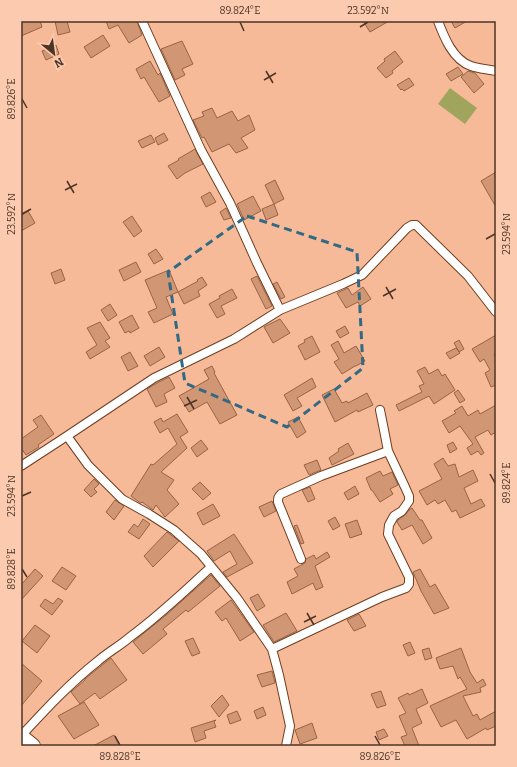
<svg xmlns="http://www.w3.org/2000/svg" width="517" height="767" viewBox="0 0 517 767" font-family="Bitter,serif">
  <rect width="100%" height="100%" fill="#f7ba98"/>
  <!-- green -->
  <path fill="#a0a45d" d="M450,88L477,108L465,124L438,104Z"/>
  <!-- building -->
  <path fill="#d19775" stroke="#996343" d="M21,21H40L42,27L21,36Z
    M55,21H67L70,32L58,35Z
    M106,21H137L142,35L129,43L118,25L109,29Z
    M363,21H389L370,32Z
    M451,21H467L455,28Z
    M103,35L110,46L91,58L84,47Z
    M182,41L193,64L182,69L185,75L175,80L161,49Z
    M56,45L59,54L46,60L42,51Z
    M395,51L403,62L392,71L393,73L386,78L377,68L385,61L384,59Z
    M150,61L158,75L160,73L170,96L159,102L144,77L141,79L136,69Z
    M458,67L463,74L451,81L446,74Z
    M468,71L475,73L484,84L474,93L461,77Z
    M409,78L414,85L404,91L402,89L401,90L397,85Z
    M212,108L217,118L232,111L238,121L249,115L255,130L241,138L248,148L236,153L229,144L212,152L204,137L202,138L193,120L204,116L202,112Z
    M164,133L168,140L158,145L155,138Z
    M151,135L155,142L142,148L138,141Z
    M195,149L203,164L185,173L177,179L168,166L179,160L178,159Z
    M496,172V207L481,181Z
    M275,180L284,199L274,204L265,185Z
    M210,192L216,202L206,207L201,197Z
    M253,196L261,211L244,220L237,204Z
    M274,204L278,215L266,220L262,209Z
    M226,208L231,218L224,220L220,212Z
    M28,211L35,223L21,231V216Z
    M132,216L142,231L134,237L123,222Z
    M156,249L163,259L154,264L148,254Z
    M136,262L141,272L124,281L119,270Z
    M61,269L65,280L55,284L51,273Z
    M169,270L178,292L166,297L173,314L154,323L148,312L157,308L145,280Z
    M257,276L272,306L266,309L251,279Z
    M202,277L207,285L198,291L200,296L184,304L178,292L198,281L197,280Z
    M277,282L285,297L281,299L273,284Z
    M363,287L371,299L360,306L358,302L346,308L337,293L348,288L352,295Z
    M232,289L237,298L221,306L225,314L217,318L209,304L220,298L219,296Z
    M110,304L117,315L108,321L101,310Z
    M132,315L139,328L130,333L129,331L125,333L119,322Z
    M280,319L290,333L273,343L264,327Z
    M100,322L110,338L105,341L110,347L90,359L86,352L97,345L87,328Z
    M345,326L349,333L340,338L336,331Z
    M496,335V352L494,354L496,358V385L491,387L485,373L490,370L484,359L480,362L472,349Z
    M312,336L320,352L305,360L298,346L305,342L304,340Z
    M459,340L464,349L459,352L454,343Z
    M338,341L344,353L356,346L365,361L356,366H355L342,374L334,362L339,359L331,345Z
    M159,347L165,357L150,366L144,356Z
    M456,348L460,353L450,359L446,353Z
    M130,352L138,366L128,371L121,357Z
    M212,366L215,372L214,373L237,415L220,424L207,402L189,412L179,396L209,379L204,370Z
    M425,367L429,374L438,369L442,376L445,374L455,390L434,404L429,396L399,411L396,405L422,392L419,386L424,384L417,371Z
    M169,377L175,388L164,394L167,402L156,407L147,389L157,383Z
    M312,378L316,387L297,398L302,406L293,411L284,395Z
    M334,389L342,403L347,401L348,403L367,393L373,405L358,412L357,410L335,422L322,395Z
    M458,390L465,400L460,403L454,393Z
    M496,405V432L491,435L488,430L475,437L484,453L481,455L478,451L471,455L467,448L473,444L460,426L449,433L442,421L456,413L454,411L462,406L468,416L478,410L480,414Z
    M177,414L188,432L180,437L187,448L161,472L174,480L167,490L179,504L165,517L156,505L153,510L142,502L141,503L139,502L131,496L151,464L153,465L177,444L168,428L160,433L154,422L161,418L163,422Z
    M41,415L54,434L38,445L39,447L26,455L21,448V439L38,427L33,420Z
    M298,417L306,432L297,438L288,422Z
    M201,440L208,449L197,457L191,448Z
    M453,442L457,449L450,453L447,445Z
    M348,443L354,454L332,465L329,458L339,451L338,449Z
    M443,458L448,466L455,464L459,477L473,470L478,481L464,488L471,504L481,499L485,506L460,518L456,510L452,512L445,500L438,504L435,500L427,505L419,491L442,479L434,464Z
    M317,460L321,470L309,475L304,465Z
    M380,471L383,476L392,472L398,485L390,489L393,494L380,502L372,490H371L366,478Z
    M94,479L99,484L94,489L97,492L91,497L84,490Z
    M200,482L211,493L203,500L192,489Z
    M355,486L359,494L348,500L344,493Z
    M310,487L315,499L308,502L302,490Z
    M115,500L124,506L114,520L106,512Z
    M272,501L276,511L264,517L259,507Z
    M213,504L220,516L203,525L197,513Z
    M412,508L420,520H422L432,538L423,544L412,525L402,530L397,522L398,520L405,515L409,510Z
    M335,517L340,526L333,530L328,521Z
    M143,519L150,524L139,539L128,532L134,524L138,527Z
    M357,520L362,534L350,538L345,524Z
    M297,525L304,543L301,544L294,526Z
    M167,532L179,541L153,567L144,556Z
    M234,534L253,563L227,577L223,572L237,564L230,551L214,561L207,551Z
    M327,552L330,557L315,566L323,587L316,590L313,583L292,594L287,582L298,576L294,569L305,563L306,559L314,555L316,559Z
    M62,567L76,576L66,590L52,581Z
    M35,569L43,576L21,600V585Z
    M420,569L430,587L435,584L449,608L434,614L421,591L413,572Z
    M211,575L220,586L188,612L186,610L163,629L167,634L143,654L133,642L165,616Z
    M258,594L265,606L257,611L250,598Z
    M58,598L63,601L52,615L40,606L45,599L53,604Z
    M231,600L254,632L240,641L226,618L222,621L215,612Z
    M286,613L297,631L274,642L263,625Z
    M359,614L366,626L354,631L347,620Z
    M35,625L50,636L37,653L22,641Z
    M193,638L200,653L192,656L185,641Z
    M410,642L415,653L408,656L403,645Z
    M429,648L432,658L425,660L422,650Z
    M461,648L470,672L477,683L483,679L486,685L480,688L481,692L463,696L473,716L477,714L480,720L496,711V726L487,730L486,728L467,739L456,720L441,727L430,706L467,689L460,677L458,679L453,666L440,669L436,658Z
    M111,658L127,680L100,699L95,693L80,704L71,692L85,680V679L91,674Z
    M21,663L42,681L21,706Z
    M272,671L275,683L262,687L257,675Z
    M422,689L428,703L416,709L422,723L412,728L419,746H405L401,737L407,735L399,716L406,713L398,698L408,693L409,695Z
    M381,691L386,705L377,708L371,694Z
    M222,695L229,705L219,717L211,706Z
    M84,702L99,725L74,739L58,716Z
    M263,707L266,715L257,719L254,711Z
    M237,711L241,720L230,724L227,715Z
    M216,720L214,722L216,727L204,731L206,738L195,742L191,728Z
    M312,723L317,738L300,744L295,730Z
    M384,729L388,736L379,740L376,732Z
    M114,735L119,746H93Z"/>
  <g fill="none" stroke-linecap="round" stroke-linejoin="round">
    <!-- minor casing -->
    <g stroke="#713e1e" stroke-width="10">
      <path id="minor" d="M142,21L201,150L230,203L257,263L280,310
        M438,21C444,37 453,60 471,66C479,69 488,69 496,71
        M21,466L67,436
        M301,559L278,502C278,498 278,497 281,494L321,476L388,451
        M272,649L382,597L406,588L409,584V577L388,534L389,525L394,516L402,511L409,501V496L405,487L388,451L384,430L380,410
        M21,736C45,710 70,683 98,661C108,652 120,646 130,637C159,616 185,591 211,567
        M286,746L290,726L279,675L272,649L237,598L201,554L174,530L149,514L122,499L88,465L67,436L154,378L234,339L280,310L343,284L362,275L407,228L412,225H416L468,276L496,312"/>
    </g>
    <!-- trunk casing -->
    <g stroke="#713e1e" stroke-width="16">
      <path id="trunk" d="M21,736L33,746"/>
    </g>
    <!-- minor -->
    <use href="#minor" stroke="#fff" stroke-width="8"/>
    <!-- trunk -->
    <use href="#trunk" stroke="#fff" stroke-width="14"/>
  </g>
  <!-- marked area -->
  <path fill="none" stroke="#326984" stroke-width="3" stroke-dasharray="8 5" stroke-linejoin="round" d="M247,216L357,252L363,368L287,427L185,383L168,272Z"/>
  <!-- ticks -->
  <path fill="none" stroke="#4c3426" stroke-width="1.5" d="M240,22L244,31M360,27L368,22M266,71L273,83M264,80L276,73M22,99L27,108M67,181L74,193M65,190L77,184M22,214L31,209M486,239L495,234M386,287L393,299M383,296L396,289M187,397L194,409M184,406L197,400M490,474L495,483M22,496L31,492M22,569L27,577M307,613L314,625M304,622L316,616M115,736L120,745M375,736L380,745"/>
  <!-- border -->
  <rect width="517" height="767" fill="none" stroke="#fccbaf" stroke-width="44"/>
  <!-- north arrow -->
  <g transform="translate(54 54) rotate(151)" stroke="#fccbaf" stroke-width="3" paint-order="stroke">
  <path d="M0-3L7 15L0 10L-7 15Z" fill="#4c3426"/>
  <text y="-6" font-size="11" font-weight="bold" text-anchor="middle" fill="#4c3426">N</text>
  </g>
  <rect x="22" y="22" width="473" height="723" fill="none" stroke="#4c3426" stroke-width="1.5"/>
  <g font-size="10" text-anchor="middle" fill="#4c3426">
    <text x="240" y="14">89.824°E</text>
    <text x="368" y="14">23.592°N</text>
    <text transform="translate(11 99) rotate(-90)" y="4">89.826°E</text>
    <text transform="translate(11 214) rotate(-90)" y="4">23.592°N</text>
    <text transform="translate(506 234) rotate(-90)" y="4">23.594°N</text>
    <text transform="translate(506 483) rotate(-90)" y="4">89.824°E</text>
    <text transform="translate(11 496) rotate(-90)" y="4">23.594°N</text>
    <text transform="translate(11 569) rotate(-90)" y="4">89.828°E</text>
    <text x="120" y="760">89.828°E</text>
    <text x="380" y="760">89.826°E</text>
  </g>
</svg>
